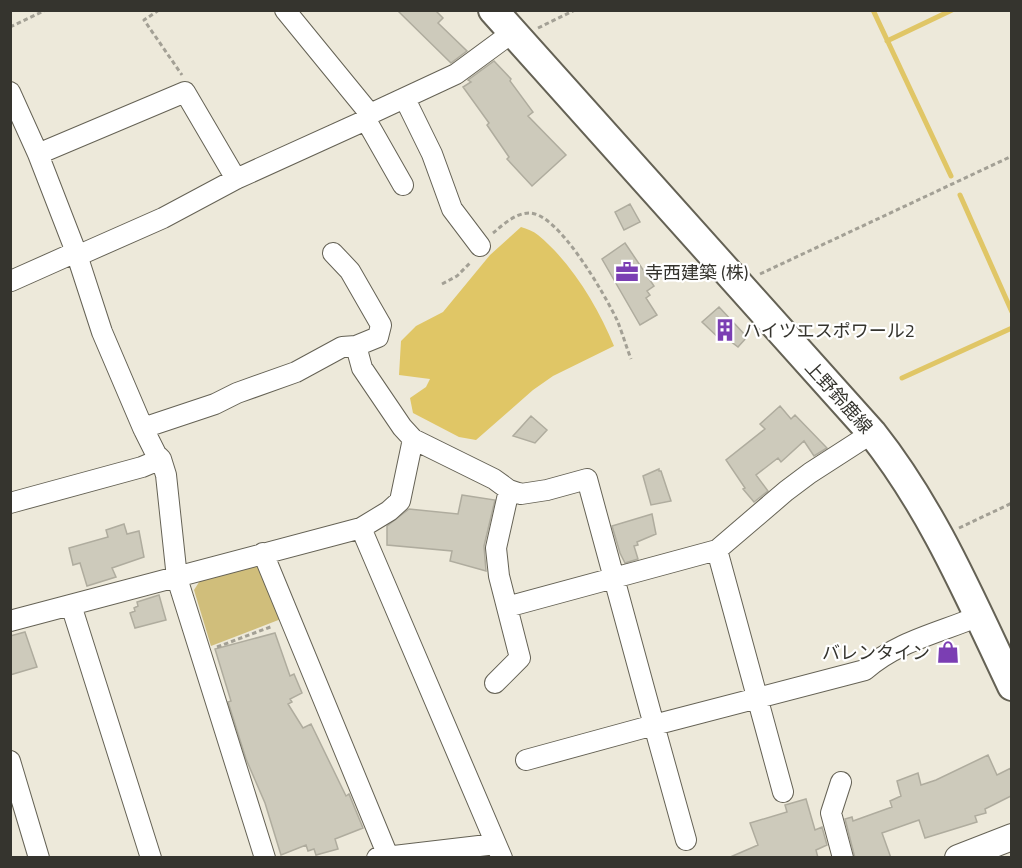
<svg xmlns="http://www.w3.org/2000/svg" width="1022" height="868" viewBox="0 0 1022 868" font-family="'Titillium Web','Noto Sans JP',sans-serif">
  <rect width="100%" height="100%" fill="#ede9da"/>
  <!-- green -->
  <path fill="#d0be7b" d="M254,564L263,572L281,619L211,646L194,590L201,579Z"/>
  <!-- water -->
  <path fill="#e0c666" d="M521,227C527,229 533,231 538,235C571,262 598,307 614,346L553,376L533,390L476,440L459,437L413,413L410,398L426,387L430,379L399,375L401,341L416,326L443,312L490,255Z"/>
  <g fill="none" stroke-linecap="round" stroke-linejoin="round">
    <!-- stream -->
    <path stroke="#e0c666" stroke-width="5" d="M873,10L951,176
      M887,41L952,10
      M960,195L1012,312
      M902,378L1012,328"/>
  </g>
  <!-- building -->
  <path fill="#cdcabb" stroke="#afac9e" stroke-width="1.5" d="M397,10H435L443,18L438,23L467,51L451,63Z
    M494,61L511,79L510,81L533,112L528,116L566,155L532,186L507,159L509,157L487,125L489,123L463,87L471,82L468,80Z
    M630,204L640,222L624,230L615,212Z
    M625,243L654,286L647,291L650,295L646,298L657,315L640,325L602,259Z
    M719,307L747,337L738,347L726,338L722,341L702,322Z
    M780,406L791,419L795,415L827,448L814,456L804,441L781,462L778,458L756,475L768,491L754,502L743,489L745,488L726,460L765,429L760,424Z
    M531,416L547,430L535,443L513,436Z
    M659,469V471H661L671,501L651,505L643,476Z
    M462,495L495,500L484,546L486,571L450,561L452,551L387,545V526L409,509L458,514Z
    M652,514L656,534L637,542L638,545L634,546L638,559L625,563L620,553L612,526Z
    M124,524L127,534L139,531L144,557L112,568L116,577L87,586L80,563L73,565L69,548L108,537L106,530Z
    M159,595L166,620L135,628L130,613L135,611L134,608L138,606L137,602Z
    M25,632L37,667L10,675V636Z
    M275,633L290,676L294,674L302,693L290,699L292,702L288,704L303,728L311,724L346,796L349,794L363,828L335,839L338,849L316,855L314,849L308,851L306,845L281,855L265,803L246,759L228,702L231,701L215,649Z
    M988,755L997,775L1011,768V796L985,809L986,813L975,816L977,822L925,838L919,820L882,833L891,858H855L845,819L852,817L853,821L892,807L890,801L901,796L897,781L918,773L921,785L936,780Z
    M806,799L815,830L822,827L827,845L816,850L818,858H728L758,845L750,823L787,812L785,805Z"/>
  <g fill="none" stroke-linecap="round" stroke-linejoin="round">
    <!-- minor casing -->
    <g stroke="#656255" stroke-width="22">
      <path id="minor" d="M285,10L370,114
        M10,92L38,154L76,252L102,332L143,428L156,454L161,459L166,475L177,578L265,858
        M405,99L432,154L452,209L480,246
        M366,120L403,185
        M38,154L185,92L236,179
        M77,256L163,218L236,179L366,120L370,114L456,74L513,32
        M11,281L76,252
        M356,346L362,368L402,427L413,439L494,479L509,490L521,494L547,490L587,479L654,725L865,670C898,641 939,633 979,616
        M143,428L215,404L237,393L296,372L342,347L356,346L378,337L381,325L350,271L333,253
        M10,503L142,467L161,459
        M361,528L389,511L400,501L413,439
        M717,550L783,792
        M263,553L388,856
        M71,605L151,858
        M507,607L717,550L786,491L810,473L872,433
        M10,621L361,528L502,858
        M495,683L520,658L499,576L496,548L509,490
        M526,760L654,725L686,840
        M10,761L39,858
        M841,782L831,813L843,858
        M377,858L496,844"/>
    </g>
    <!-- tertiary casing -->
    <g stroke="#656255" stroke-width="28">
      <path id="tertiary" d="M958,858L1012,837"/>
    </g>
    <!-- secondary casing -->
    <g stroke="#656255" stroke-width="32">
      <path id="secondary" d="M493,10L872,433C933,510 970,598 1012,686"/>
    </g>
    <!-- path -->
    <path stroke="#a3a095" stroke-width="3" stroke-dasharray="4.5 3" stroke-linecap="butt" d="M159,10L144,20L182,75
      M10,27L46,10
      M538,28L575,10
      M493,233C503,225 515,213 529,213C558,212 605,295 617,320C622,332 626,346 631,359
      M760,274L1012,156
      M442,284L457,276L471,262
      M959,528L1012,503
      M217,647L273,626"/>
    <!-- minor -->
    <use href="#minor" stroke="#fff" stroke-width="20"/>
    <!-- tertiary -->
    <use href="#tertiary" stroke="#fff" stroke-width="26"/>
    <!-- secondary -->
    <use href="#secondary" stroke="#fff" stroke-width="28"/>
  </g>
  <!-- icons -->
  <defs>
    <g id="office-bare" transform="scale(1.8)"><path d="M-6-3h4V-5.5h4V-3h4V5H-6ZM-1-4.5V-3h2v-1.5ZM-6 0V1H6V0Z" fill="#7b3eb3" stroke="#fff" stroke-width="2.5" paint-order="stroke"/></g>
    <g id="building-bare" transform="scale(1.8)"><path d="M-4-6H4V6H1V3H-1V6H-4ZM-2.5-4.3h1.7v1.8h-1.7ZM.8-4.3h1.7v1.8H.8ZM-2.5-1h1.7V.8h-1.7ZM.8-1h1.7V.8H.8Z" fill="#7b3eb3" stroke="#fff" stroke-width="2.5" paint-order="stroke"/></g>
    <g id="shop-bare" transform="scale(1.8)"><path d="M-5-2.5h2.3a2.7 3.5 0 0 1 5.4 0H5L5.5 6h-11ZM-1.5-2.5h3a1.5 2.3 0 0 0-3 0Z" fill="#7b3eb3" stroke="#fff" stroke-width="2.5" paint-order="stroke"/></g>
  </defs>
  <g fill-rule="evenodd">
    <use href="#office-bare" x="627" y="272"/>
    <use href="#building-bare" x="725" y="330"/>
    <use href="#shop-bare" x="948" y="652"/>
  </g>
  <g text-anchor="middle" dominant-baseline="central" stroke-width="4.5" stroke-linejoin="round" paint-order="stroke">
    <!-- poi labels -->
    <g font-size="18" fill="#35342e" stroke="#fff" text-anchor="start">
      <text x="645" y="272">寺西建築 (株)</text>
      <text x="743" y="330">ハイツエスポワール2</text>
      <text x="930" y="652" text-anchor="end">バレンタイン</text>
    </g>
    <!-- street labels -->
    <g font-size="18" fill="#35342e" stroke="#fff">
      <text transform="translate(839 397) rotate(48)">上野鈴鹿線</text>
    </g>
  </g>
  <!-- border -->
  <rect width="1022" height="868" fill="none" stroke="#35342e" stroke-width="24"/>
</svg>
